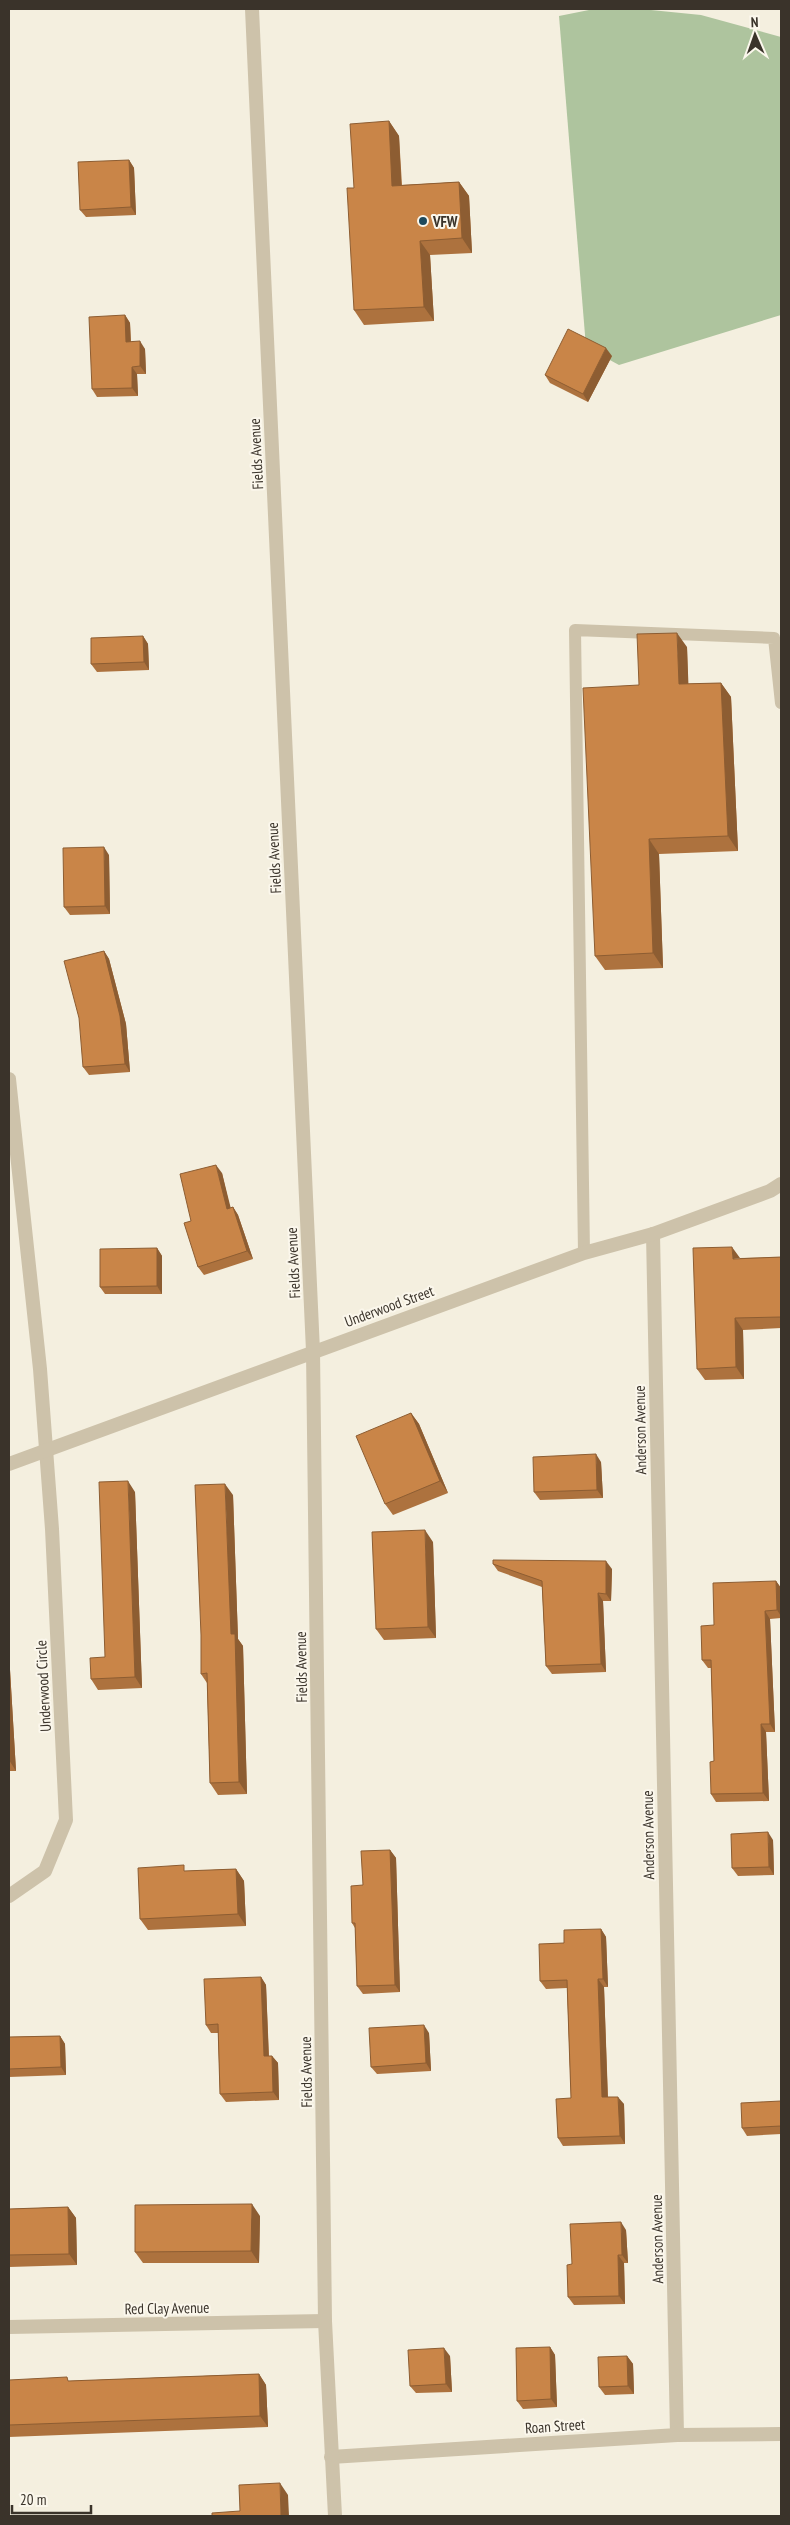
<svg xmlns="http://www.w3.org/2000/svg" width="790" height="2525" viewBox="0 0 790 2525" font-family="'PT Sans Narrow',sans-serif">
  <rect width="100%" height="100%" fill="#f4efdf"/>
  <!-- green -->
  <path fill="#aec49e" d="M594,9H641L701,15L781,37V315L619,365L586,347L559,16Z"/>
  <g fill="none" stroke-linecap="round" stroke-linejoin="round">
    <!-- service -->
    <path stroke="#cdc2aa" stroke-width="12" d="M584,1253L575,630L774,638L781,703"/>
    <!-- minor -->
    <path stroke="#cdc2aa" stroke-width="14" d="M9,1079L40,1369L52,1529L66,1820L45,1871L9,1896
      M653,1234L677,2435
      M9,2327L325,2321
      M331,2457L677,2435L781,2434"/>
    <!-- tertiary -->
    <path stroke="#cdc2aa" stroke-width="14" d="M252,9L313,1351L325,2321L335,2516
      M9,1464L584,1253L653,1234L770,1191L781,1184"/>
  </g>
  <!-- wall -->
  <path fill="#ad723e" d="M389,121L399,136L402,185L459,182L469,196L472,253L430,255L434,321L364,325L354,310V188Z
    M129,160L134,168L136,215L86,217L80,210Z
    M125,315L130,323L131,342L145,349L146,374H137L138,396L97,397L92,389Z
    M612,356L588,402L550,383L545,375Z
    M143,636L148,644L149,670L97,672L91,664Z
    M687,647L688,684L721,683L731,697L738,851L659,854L663,968L605,970L595,956L639,685Z
    M109,855L110,914L70,915L64,907Z
    M104,951L109,959L126,1024L130,1072L89,1075L83,1067Z
    M222,1173L230,1208L233,1207L238,1215L253,1259L204,1275L198,1267L191,1221Z
    M157,1248L162,1256V1294H105L100,1287Z
    M781,1257V1328L743,1330L744,1379L705,1380L697,1369L740,1258Z
    M411,1413L419,1424L448,1493L393,1515L385,1504Z
    M601,1462L603,1498L540,1500L534,1492Z
    M135,1492L142,1688L98,1690L91,1679L105,1657Z
    M233,1495L238,1639L243,1646L247,1794L218,1795L210,1783L207,1683L201,1674Z
    M433,1542L436,1638L384,1640L376,1629Z
    M493,1564L612,1569L611,1601H603L606,1672L552,1674L546,1666L542,1587L498,1571Z
    M776,1581L781,1588V1618L770,1619L775,1732H766L769,1801L716,1802L711,1794L714,1761L711,1668H708L702,1660L714,1625Z
    M9,1653L16,1771H9Z
    M773,1840L774,1875L738,1876L732,1868Z
    M390,1850L396,1858L400,1992L363,1994L357,1986L355,1928L352,1923L363,1885Z
    M236,1869L244,1881L246,1926L148,1930L140,1919L188,1871Z
    M601,1929L606,1937L608,1987H604L608,2097L624,2104L625,2144L563,2146L558,2138L571,2098L567,1988L546,1989L540,1981Z
    M261,1977L266,1985L269,2056H272L278,2063L279,2100L226,2102L220,2094L218,2033H211L206,2025Z
    M429,2033L431,2071L377,2074L371,2067Z
    M60,2036L65,2044L66,2075L9,2077V2037Z
    M781,2101V2134L747,2136L742,2128Z
    M68,2207L76,2218L77,2265L9,2267V2209Z
    M260,2216L259,2263H143L135,2252Z
    M626,2230L628,2263H624L625,2304L574,2305L568,2297L572,2264Z
    M550,2347L555,2355L557,2407L523,2409L517,2401Z
    M450,2356L452,2392L416,2393L410,2386Z
    M627,2356L633,2364L634,2394L605,2395L599,2387Z
    M259,2374L266,2385L268,2427L9,2437V2380L70,2381Z"/>
  <!-- shaded-wall -->
  <path fill="#8d5d32" d="M389,121L399,136L402,200L392,186Z
    M129,160L134,168L136,215L131,207Z
    M459,182L469,196L472,253L462,238Z
    M420,241L430,255L434,321L424,307Z
    M125,315L130,323L131,350L126,342Z
    M140,341L145,349L146,374L140,366Z
    M606,348L612,356L588,402L583,394Z
    M132,367L137,374L138,396L132,388Z
    M677,633L687,647L689,699L679,684Z
    M143,636L148,644L149,670L144,662Z
    M721,683L731,697L738,851L728,836Z
    M649,839L659,854L663,968L653,953Z
    M104,847L109,855L110,914L105,906Z
    M104,951L109,959L126,1024L130,1072L125,1064Z
    M216,1165L222,1173L233,1217L227,1209Z
    M233,1207L238,1215L253,1259L247,1251Z
    M732,1247L740,1258L733,1259Z
    M157,1248L162,1256V1294L157,1286Z
    M735,1318L743,1330L744,1379L736,1367Z
    M411,1413L419,1424L448,1493L440,1481Z
    M596,1454L601,1462L603,1498L597,1490Z
    M128,1481L135,1492L142,1688L135,1677Z
    M225,1484L233,1495L238,1639L243,1646L247,1794L239,1782L231,1634Z
    M425,1530L433,1542L436,1638L428,1627Z
    M606,1561L612,1569L611,1601L606,1594Z
    M776,1581L781,1588V1616L777,1610Z
    M598,1593L603,1601L606,1672L601,1664Z
    M765,1611L770,1619L775,1732L770,1724Z
    M9,1653L16,1771L9,1760Z
    M761,1724L766,1732L769,1801L763,1793Z
    M768,1832L773,1840L774,1875L769,1867Z
    M390,1850L396,1858L400,1992L395,1985Z
    M236,1869L244,1881L246,1926L238,1914Z
    M601,1929L606,1937L608,1987L603,1979Z
    M261,1977L266,1985L269,2064L264,2056Z
    M598,1979L604,1987L608,2105L602,2097Z
    M424,2025L429,2033L431,2071L426,2063Z
    M60,2036L65,2044L66,2075L61,2067Z
    M272,2056L278,2063L279,2100L273,2092Z
    M618,2097L624,2104L625,2144L620,2136Z
    M252,2204L260,2216L259,2263L251,2251Z
    M68,2207L76,2218L77,2265L69,2254Z
    M621,2222L626,2230L628,2263L622,2255Z
    M618,2255L624,2263L625,2304L619,2296Z
    M550,2347L555,2355L557,2407L551,2399Z
    M444,2348L450,2356L452,2392L446,2384Z
    M627,2356L633,2364L634,2394L628,2386Z
    M259,2374L266,2385L268,2427L260,2416Z
    M280,2483L288,2495L289,2516H281Z"/>
  <!-- building -->
  <path fill="#c98548" stroke="#8d5d32" d="M389,121L392,186L459,182L462,238L420,241L424,307L354,310L347,188H354L350,124Z
    M129,160L131,207L80,210L78,162Z
    M125,315L126,342L140,341V366L132,367V388L92,389L89,317Z
    M568,329L606,348L583,394L545,375Z
    M677,633L679,684L721,683L728,836L649,839L653,953L595,956L583,688L639,685L637,634Z
    M143,636L144,662L91,664V638Z
    M104,847L105,906L64,907L63,848Z
    M104,951L120,1016L125,1064L83,1067L79,1018L64,961Z
    M216,1165L227,1209L233,1207L247,1251L198,1267L184,1223L191,1221L180,1174Z
    M732,1247L733,1259L781,1257V1317L735,1318L736,1367L697,1369L693,1248Z
    M157,1248V1286L100,1287V1249Z
    M411,1413L440,1481L385,1504L356,1436Z
    M596,1454L597,1490L534,1492L533,1457Z
    M128,1481L135,1677L91,1679L90,1658L105,1657L99,1482Z
    M225,1484L231,1634H235L239,1782L210,1783L207,1673L201,1674V1635L195,1485Z
    M425,1530L428,1627L376,1629L372,1532Z
    M493,1560L606,1561V1594L598,1593L601,1664L546,1666L542,1581L493,1564Z
    M776,1581L777,1610L765,1611L770,1724H761L763,1793L711,1794L710,1762L714,1761L711,1660H702L701,1626L714,1625L713,1583Z
    M768,1832L769,1867L732,1868L731,1834Z
    M390,1850L395,1985L357,1986L355,1923H352L351,1886L363,1885L361,1851Z
    M184,1865V1871L236,1869L238,1914L140,1919L138,1868Z
    M601,1929L603,1979H598L602,2097H618L620,2136L558,2138L556,2099L571,2098L567,1980L540,1981L539,1944L564,1943V1930Z
    M261,1977L264,2056H272L273,2092L220,2094L218,2024L206,2025L204,1979Z
    M424,2025L426,2063L371,2067L369,2028Z
    M60,2036L61,2067L9,2069V2037Z
    M781,2101V2126L742,2128L741,2103Z
    M252,2204L251,2251L135,2252V2205Z
    M68,2207L69,2254L9,2255V2209Z
    M621,2222L622,2255H618L619,2296L568,2297L567,2265L572,2264L570,2224Z
    M550,2347L551,2399L517,2401L516,2348Z
    M444,2348L446,2384L410,2386L408,2350Z
    M627,2356L628,2386L599,2387L598,2357Z
    M259,2374L260,2416L9,2425V2380L67,2377L68,2381Z
    M280,2483L281,2516H212V2513L240,2511L239,2485Z"/>
  <!-- markers -->
  <circle fill="#1e4a5d" stroke="#fbf7ec" stroke-width="2" cx="423" cy="221" r="5"/>
  <g text-anchor="middle" dominant-baseline="central" stroke-width="4" stroke-linejoin="round" paint-order="stroke">
    <!-- poi labels -->
    <g font-size="15" font-weight="bold" fill="#3a332a" stroke="#fbf7ec" text-anchor="start">
      <text x="433" y="221">VFW</text>
    </g>
    <!-- street labels -->
    <g font-size="15" fill="#3a332a" stroke="#fbf7ec">
      <text transform="translate(256 454) rotate(-93)">Fields Avenue</text>
      <text transform="translate(274 858) rotate(-93)">Fields Avenue</text>
      <text transform="translate(293 1263) rotate(-93)">Fields Avenue</text>
      <text transform="translate(389 1306) rotate(-20)">Underwood Street</text>
      <text transform="translate(640 1430) rotate(-91)">Anderson Avenue</text>
      <text transform="translate(301 1667) rotate(-91)">Fields Avenue</text>
      <text transform="translate(43 1686) rotate(-93)">Underwood Circle</text>
      <text transform="translate(648 1835) rotate(-91)">Anderson Avenue</text>
      <text transform="translate(306 2072) rotate(-91)">Fields Avenue</text>
      <text transform="translate(657 2239) rotate(-91)">Anderson Avenue</text>
      <text transform="translate(167 2308) rotate(-1)">Red Clay Avenue</text>
      <text transform="translate(555 2426) rotate(-4)">Roan Street</text>
    </g>
  </g>
  <!-- border -->
  <rect width="790" height="2525" fill="none" stroke="#3a332a" stroke-width="20"/>
  <!-- north arrow -->
  <g transform="translate(755 35) rotate(358)" stroke="#fbf7ec" stroke-width="4" paint-order="stroke">
  <path d="M0-4L9 19L0 12L-9 19Z" fill="#3a332a"/>
  <text y="-8" font-size="14" font-weight="bold" text-anchor="middle" fill="#3a332a">N</text>
  </g>
  <!-- scale -->
  <path d="M12 2505v8h79v-8" fill="none" stroke="#3a332a" stroke-width="2.5"/>
  <text x="20" y="2505" font-size="15" fill="#3a332a" stroke="#fbf7ec" stroke-width="4" paint-order="stroke">20 m</text>
</svg>
